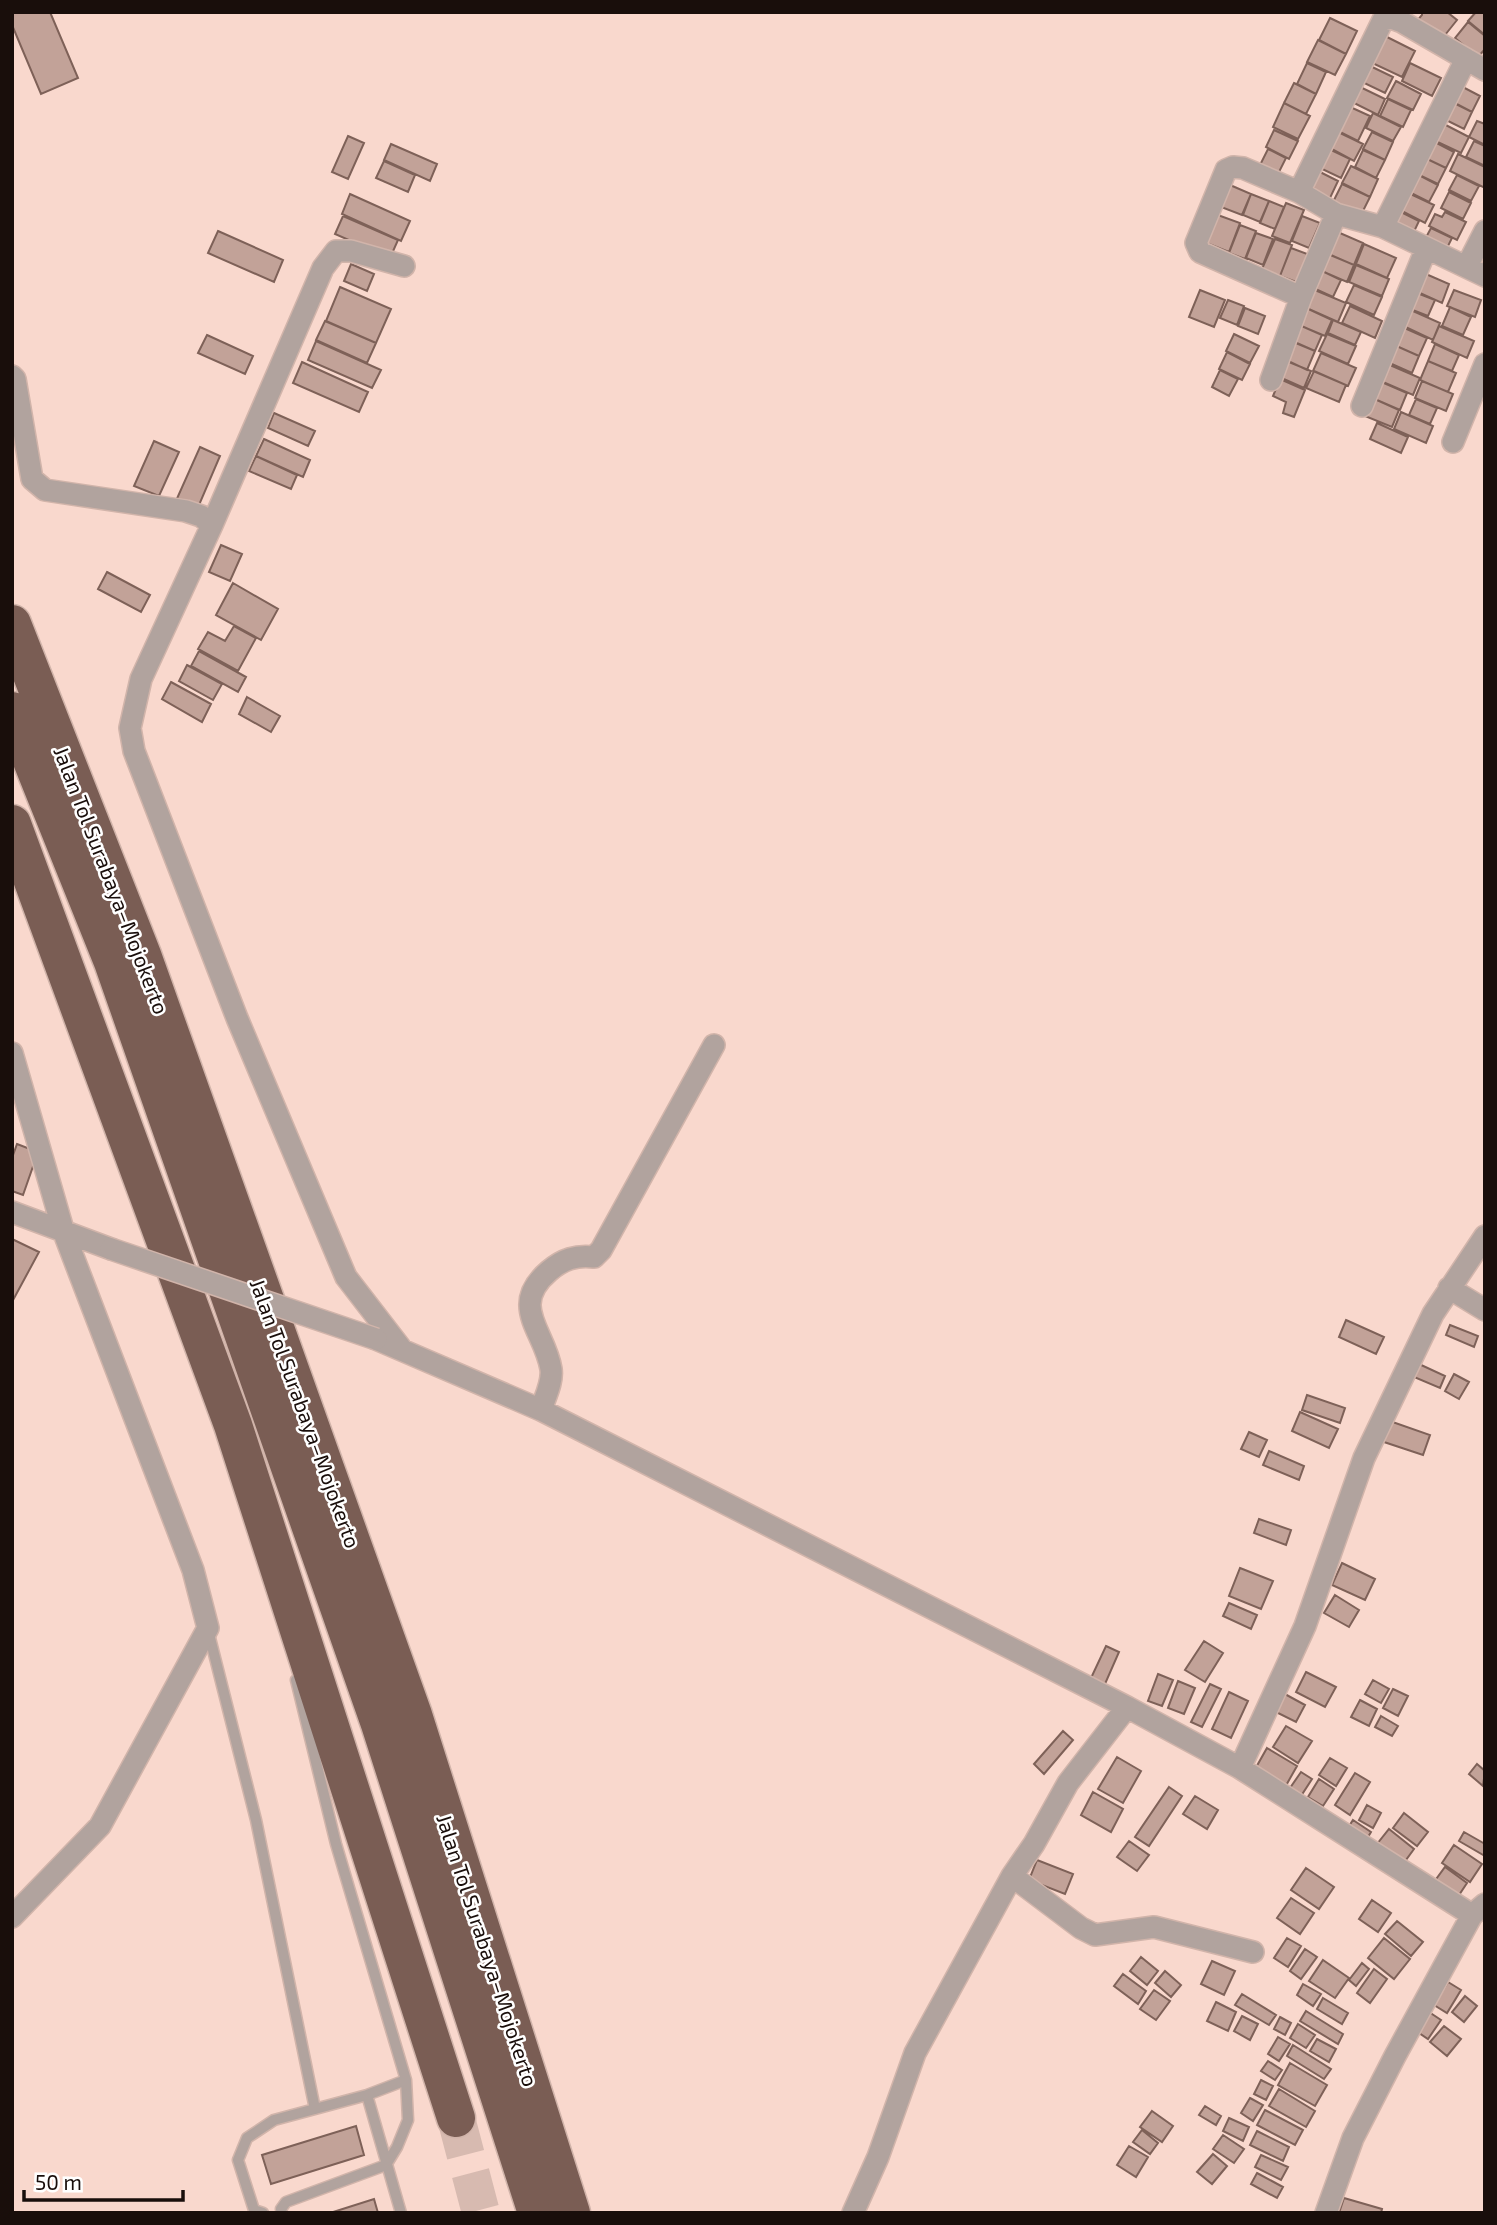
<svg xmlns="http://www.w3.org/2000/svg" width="1497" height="2225" viewBox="0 0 1497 2225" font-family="'Exo 2',sans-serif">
  <rect width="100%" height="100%" fill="#f9d8cd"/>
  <!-- building -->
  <path fill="#c2a298" stroke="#7e6158" stroke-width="2" d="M12,12H50L78,78L41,94L12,25Z
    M1422,12H1447L1457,20L1441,40L1416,22L1422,15Z
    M1476,12H1485V35L1468,21Z
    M1330,18L1357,31L1346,54L1319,40Z
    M1468,22L1485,36V49L1478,57L1455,38Z
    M1381,34L1415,51L1402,77L1368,61Z
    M1318,40L1346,54L1335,75L1307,62Z
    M1307,63L1326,72L1316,94L1297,84Z
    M1410,63L1441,78L1432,96L1402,81Z
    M1366,64L1393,77L1385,93L1358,80Z
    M1396,81L1421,94L1413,110L1387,98Z
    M1294,83L1316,94L1306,114L1284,103Z
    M1457,84L1480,96L1472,112L1449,100Z
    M1356,85L1385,99L1378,115L1348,100Z
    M1388,99L1411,110L1403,127L1380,116Z
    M1450,101L1472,112L1464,129L1442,118Z
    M1284,103L1310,116L1298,139L1273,127Z
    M1348,106L1370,116L1358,141L1336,130Z
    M1373,113L1401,127L1393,141L1366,128Z
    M1438,121L1469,137L1461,153L1429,138Z
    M1477,121L1485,124V145L1469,137Z
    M1274,130L1298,141L1289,159L1266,147Z
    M1336,131L1363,144L1354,161L1328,147Z
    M1372,132L1393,142L1385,160L1363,149Z
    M348,136L364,143L348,179L332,172Z
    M1431,140L1454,152L1446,168L1423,157Z
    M1474,141L1485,146V166L1466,157Z
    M391,144L437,164L430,181L384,160Z
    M1327,148L1350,159L1341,178L1318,167Z
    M1268,149L1286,158L1275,180L1257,171Z
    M1363,150L1385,160L1376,178L1355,167Z
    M1458,154L1485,167V188L1450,171Z
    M1423,157L1446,168L1438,184L1415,173Z
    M384,161L415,175L408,192L376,178Z
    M1351,166L1378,179L1370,197L1342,183Z
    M1316,170L1338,181L1330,198L1308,187Z
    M1415,173L1438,185L1429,202L1407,191Z
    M1457,175L1479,186L1471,201L1449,190Z
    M1342,184L1370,197L1361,215L1333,202Z
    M1230,185L1251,194L1242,215L1221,207Z
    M1402,190L1434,205L1425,223L1394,207Z
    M1449,192L1471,203L1463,219L1441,208Z
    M350,194L410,221L401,241L342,214Z
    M1251,194L1269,201L1260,222L1243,215Z
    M1269,201L1284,207L1275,229L1260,223Z
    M1286,203L1304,210L1290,243L1272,236Z
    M1397,210L1419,221L1411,238L1388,227Z
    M1445,212L1466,222L1457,240L1429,226L1435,214L1442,217Z
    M1215,214L1240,223L1229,252L1204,242Z
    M343,216L398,240L390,258L335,234Z
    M1302,216L1320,223L1309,248L1292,241Z
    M1240,225L1256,231L1245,259L1229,253Z
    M1431,228L1452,238L1444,254L1423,243Z
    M1333,230L1363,243L1354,265L1323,252Z
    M218,231L283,260L274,282L208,253Z
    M1256,233L1273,239L1263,265L1246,258Z
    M1275,239L1292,245L1280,276L1262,269Z
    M1364,244L1396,258L1387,278L1356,264Z
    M1291,248L1310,255L1299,283L1280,276Z
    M1324,252L1354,265L1347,282L1317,269Z
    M351,264L374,274L367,291L344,281Z
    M1356,265L1389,279L1382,296L1349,282Z
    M1318,269L1341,280L1333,297L1311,287Z
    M1419,271L1449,284L1442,303L1411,289Z
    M1354,285L1382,297L1374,315L1346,302Z
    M340,287L391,309L376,343L326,321Z
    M1310,288L1346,303L1338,322L1302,306Z
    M1200,290L1225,300L1214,327L1189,317Z
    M1454,290L1481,300L1475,317L1447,306Z
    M1412,291L1435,300L1428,316L1405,307Z
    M1228,300L1244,306L1237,325L1220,318Z
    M1302,306L1332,320L1325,336L1294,323Z
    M1350,306L1382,321L1375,338L1342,323Z
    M1404,307L1440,323L1433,340L1397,323Z
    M1450,307L1471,317L1463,335L1442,326Z
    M1245,308L1265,316L1258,334L1238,326Z
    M1333,320L1361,332L1355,345L1328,333Z
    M325,321L376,343L367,363L316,340Z
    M1297,324L1322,335L1315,351L1290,340Z
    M1400,326L1427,338L1419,356L1392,344Z
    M1439,326L1474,341L1467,358L1432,342Z
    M1234,334L1259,346L1250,363L1226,351Z
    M1327,334L1356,346L1348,364L1319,351Z
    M207,335L253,356L245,374L198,353Z
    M316,341L381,370L372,388L308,360Z
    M1291,341L1315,351L1307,370L1284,359Z
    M1392,344L1419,356L1412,373L1385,361Z
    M1435,344L1459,355L1452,371L1428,361Z
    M1227,352L1250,364L1242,380L1219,369Z
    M1321,353L1356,368L1348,386L1313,371Z
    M1284,360L1311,371L1304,388L1277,376Z
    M1428,361L1456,373L1448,392L1420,380Z
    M302,362L368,392L359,412L293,383Z
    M1383,362L1420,378L1413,395L1376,379Z
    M1220,370L1238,379L1229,396L1212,387Z
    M1314,371L1346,385L1339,402L1306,388Z
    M1280,379L1305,390L1294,417L1283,413L1286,402L1273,396Z
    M1377,380L1407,393L1400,410L1370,397Z
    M1422,381L1453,394L1446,411L1415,398Z
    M1368,396L1399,410L1392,427L1360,414Z
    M1416,399L1437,408L1430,424L1409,415Z
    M1401,412L1433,426L1426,443L1394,429Z
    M274,413L315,431L308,446L268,428Z
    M1377,423L1408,437L1401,453L1370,439Z
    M264,439L310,460L303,477L256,456Z
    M154,441L179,452L159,496L134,486Z
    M200,447L220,456L196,512L175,503Z
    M256,456L297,475L291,489L249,471Z
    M221,545L242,554L230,581L209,572Z
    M107,572L150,595L141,612L98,589Z
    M233,583L278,609L261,640L216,615Z
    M234,626L256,638L238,671L198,649L208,632L225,641Z
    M199,651L246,677L238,692L191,666Z
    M187,665L222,684L213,700L179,681Z
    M171,682L211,704L202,722L162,699Z
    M247,697L280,716L271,732L239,714Z
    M17,1144L38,1152L23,1195L12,1191V1158Z
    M12,1239L39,1252L12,1302Z
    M1346,1320L1384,1337L1376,1354L1339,1337Z
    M1450,1325L1478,1336L1474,1347L1446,1335Z
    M1419,1364L1445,1376L1440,1388L1414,1377Z
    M1454,1374L1469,1382L1459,1399L1445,1391Z
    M1307,1395L1345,1408L1340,1423L1302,1410Z
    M1300,1412L1338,1429L1329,1448L1292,1431Z
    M1384,1419L1430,1435L1423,1455L1378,1440Z
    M1249,1432L1267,1440L1259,1457L1241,1449Z
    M1269,1451L1304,1466L1299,1480L1263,1465Z
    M1259,1519L1291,1530L1286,1545L1254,1533Z
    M1342,1563L1375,1579L1365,1600L1332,1585Z
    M1240,1568L1273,1581L1261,1609L1229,1596Z
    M1335,1595L1359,1610L1349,1627L1324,1613Z
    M1229,1603L1257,1615L1251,1629L1223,1616Z
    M1204,1641L1223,1653L1205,1682L1185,1670Z
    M1106,1646L1119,1652L1105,1684L1091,1678Z
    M1306,1672L1336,1687L1325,1707L1296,1692Z
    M1158,1674L1173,1680L1162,1706L1148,1701Z
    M1373,1680L1389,1689L1381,1703L1365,1694Z
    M1178,1681L1195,1688L1184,1714L1168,1708Z
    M1210,1684L1221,1689L1202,1727L1191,1722Z
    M1393,1689L1408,1696L1398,1716L1383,1708Z
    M1229,1692L1248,1701L1231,1738L1212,1729Z
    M1283,1693L1305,1705L1296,1722L1274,1711Z
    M1360,1700L1377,1709L1369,1726L1351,1717Z
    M1381,1716L1398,1726L1392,1736L1375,1727Z
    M1286,1726L1312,1741L1298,1763L1273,1747Z
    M1063,1731L1073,1740L1044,1774L1034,1764Z
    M1267,1748L1297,1766L1284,1789L1254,1771Z
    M1117,1757L1141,1771L1123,1803L1098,1789Z
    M1330,1758L1347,1768L1336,1786L1319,1775Z
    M1477,1764L1485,1771L1483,1786L1469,1774Z
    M1301,1772L1312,1779L1301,1796L1290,1788Z
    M1355,1773L1370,1782L1350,1815L1335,1805Z
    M1319,1779L1334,1789L1323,1806L1308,1797Z
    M1169,1787L1182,1796L1149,1846L1135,1837Z
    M1093,1792L1123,1809L1111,1832L1081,1815Z
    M1195,1796L1218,1810L1207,1829L1183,1814Z
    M1367,1805L1381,1813L1373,1828L1359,1820Z
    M1404,1813L1428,1832L1417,1846L1393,1828Z
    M1353,1820L1371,1832L1365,1842L1346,1831Z
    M1389,1829L1414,1849L1403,1864L1377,1844Z
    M1464,1832L1485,1844V1856L1459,1841Z
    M1129,1841L1149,1855L1137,1871L1117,1857Z
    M1454,1845L1482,1864L1470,1882L1442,1863Z
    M1037,1860L1073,1874L1065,1894L1029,1880Z
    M1445,1867L1467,1883L1457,1898L1434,1882Z
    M1306,1868L1334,1887L1319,1909L1291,1890Z
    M1291,1898L1314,1913L1300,1934L1277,1918Z
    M1372,1900L1391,1913L1378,1932L1359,1919Z
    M1397,1921L1423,1942L1411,1956L1385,1934Z
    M1287,1938L1301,1946L1288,1967L1274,1958Z
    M1384,1938L1410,1959L1394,1979L1368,1958Z
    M1305,1949L1317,1957L1301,1979L1290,1971Z
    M1141,1957L1158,1971L1147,1985L1130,1971Z
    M1323,1960L1349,1978L1335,1998L1309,1981Z
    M1212,1961L1235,1971L1224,1995L1201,1984Z
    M1362,1963L1369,1969L1356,1986L1349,1980Z
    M1374,1969L1387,1979L1370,2003L1357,1993Z
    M1165,1971L1181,1985L1171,1997L1155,1983Z
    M1123,1974L1146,1991L1138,2004L1114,1986Z
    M1448,1982L1461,1990L1447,2013L1434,2005Z
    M1303,1984L1321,1994L1313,2006L1297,1995Z
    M1154,1990L1170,2001L1156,2020L1140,2009Z
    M1242,1994L1276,2015L1269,2025L1235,2005Z
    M1465,1996L1477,2006L1464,2022L1452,2012Z
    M1323,1998L1348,2013L1342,2024L1317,2009Z
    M1216,2002L1236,2012L1228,2031L1207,2021Z
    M1426,2010L1441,2020L1428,2039L1413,2029Z
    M1306,2011L1343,2034L1338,2044L1300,2021Z
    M1242,2016L1258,2024L1250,2040L1234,2031Z
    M1280,2017L1291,2023L1285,2035L1274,2029Z
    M1298,2024L1315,2035L1306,2048L1290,2038Z
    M1444,2026L1461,2039L1447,2056L1430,2042Z
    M1278,2037L1290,2044L1279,2061L1268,2054Z
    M1317,2039L1336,2049L1329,2062L1310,2051Z
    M1293,2045L1331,2069L1324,2079L1287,2056Z
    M1268,2061L1282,2070L1275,2080L1261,2071Z
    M1290,2063L1327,2085L1315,2106L1278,2085Z
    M1261,2080L1273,2086L1266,2100L1254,2094Z
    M1279,2089L1315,2111L1306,2127L1269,2106Z
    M1250,2098L1263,2105L1253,2121L1241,2113Z
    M1205,2106L1221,2116L1216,2125L1199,2115Z
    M1265,2110L1303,2130L1295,2145L1257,2125Z
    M1152,2111L1173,2126L1162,2142L1140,2127Z
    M1229,2118L1249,2127L1243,2141L1223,2131Z
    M356,2126L364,2155L271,2184L262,2155Z
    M1142,2130L1158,2143L1150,2154L1133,2142Z
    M1257,2131L1289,2147L1283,2161L1250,2145Z
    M1223,2135L1244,2149L1234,2163L1213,2149Z
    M1129,2146L1148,2157L1136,2177L1117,2165Z
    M1213,2154L1227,2166L1212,2184L1197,2172Z
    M1261,2155L1288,2167L1281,2180L1255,2167Z
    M1257,2173L1283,2187L1277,2198L1251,2184Z
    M1344,2198L1382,2209L1381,2213H1339Z
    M374,2199L378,2213H330Z"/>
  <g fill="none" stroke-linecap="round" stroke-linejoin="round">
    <!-- motorway-tunnel -->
    <path stroke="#d7bab0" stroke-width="38" stroke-dasharray="38 19" stroke-linecap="butt" d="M456,2118L481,2213"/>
    <!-- service casing -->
    <g stroke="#d1b4aa" stroke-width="13">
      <path id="service" d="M208,1630L256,1820L315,2109
        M367,2095L401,2213
        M263,2213L254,2210L238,2160L247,2138L274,2120L367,2095L406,2080
        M282,2213L281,2209L286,2202L386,2165L397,2147L408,2120L406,2080L336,1844L296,1680"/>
    </g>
    <!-- minor casing -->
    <g stroke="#d1b4aa" stroke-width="24">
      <path id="minor" d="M1299,192L1383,20L1391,18L1402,22L1485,70
        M1383,227L1466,59
        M1467,266L1485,231
        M1301,297L1200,252L1196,243L1226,170L1233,167L1243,168L1299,192L1336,214L1383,227L1485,276
        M12,376L15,379L32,479L45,490L186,511L201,516L212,525L141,679L130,728L134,751L237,1018L346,1277L400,1347
        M1271,380L1301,297L1336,214
        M1362,406L1426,249
        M1453,442L1485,364
        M212,525L323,268L336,251H351L404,266
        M12,1053L64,1233L193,1570L208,1628L100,1826L12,1917
        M12,1212L111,1249
        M1449,1288L1485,1310
        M376,1339L541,1410L1127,1707L1240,1768L1472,1915
        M541,1410C545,1397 553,1382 551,1369C545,1331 508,1306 549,1271C563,1259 576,1255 594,1257L601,1250L714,1045
        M1240,1768L1305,1626L1364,1458L1433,1314L1485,1236
        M1012,1876L1081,1928L1095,1935L1154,1927L1253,1952
        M853,2213L878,2157L915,2053L1012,1876L1034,1844L1068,1783L1127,1707
        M1326,2213L1353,2138L1395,2056L1472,1915L1485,1904"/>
    </g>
    <!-- motorway casing -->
    <g stroke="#d1b4aa" stroke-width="41">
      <path id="motorway" d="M12,624L142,955L413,1715L571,2213
        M12,711L113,962L380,1724L537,2213
        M12,824L233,1425L456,2118"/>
    </g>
    <!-- service -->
    <use href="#service" stroke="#b1a39e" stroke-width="10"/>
    <!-- minor -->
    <use href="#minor" stroke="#b1a39e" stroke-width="21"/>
    <!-- motorway -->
    <use href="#motorway" stroke="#7a5d54" stroke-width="38"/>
    <!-- minor-bridge casing -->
    <g stroke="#d1b4aa" stroke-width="24" stroke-linecap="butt">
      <path id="minor-bridge" d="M111,1249L376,1339"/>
    </g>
    <!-- minor-bridge -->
    <use href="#minor-bridge" stroke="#b1a39e" stroke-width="21"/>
  </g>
  <g text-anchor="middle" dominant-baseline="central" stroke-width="5" stroke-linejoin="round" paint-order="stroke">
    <!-- street labels -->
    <g font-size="21" fill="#190e0b" stroke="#fff">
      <text transform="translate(112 880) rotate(69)">Jalan Tol Surabaya–Mojokerto</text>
      <text transform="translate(306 1413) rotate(70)">Jalan Tol Surabaya–Mojokerto</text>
      <text transform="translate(488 1950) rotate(72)">Jalan Tol Surabaya–Mojokerto</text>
    </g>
  </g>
  <!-- border -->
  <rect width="1497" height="2225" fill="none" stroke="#190e0b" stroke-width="28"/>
  <!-- scale -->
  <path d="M24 2190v10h159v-10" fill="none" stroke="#190e0b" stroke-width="3.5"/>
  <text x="35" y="2190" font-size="21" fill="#190e0b" stroke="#ffffff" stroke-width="5" paint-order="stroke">50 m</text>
</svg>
